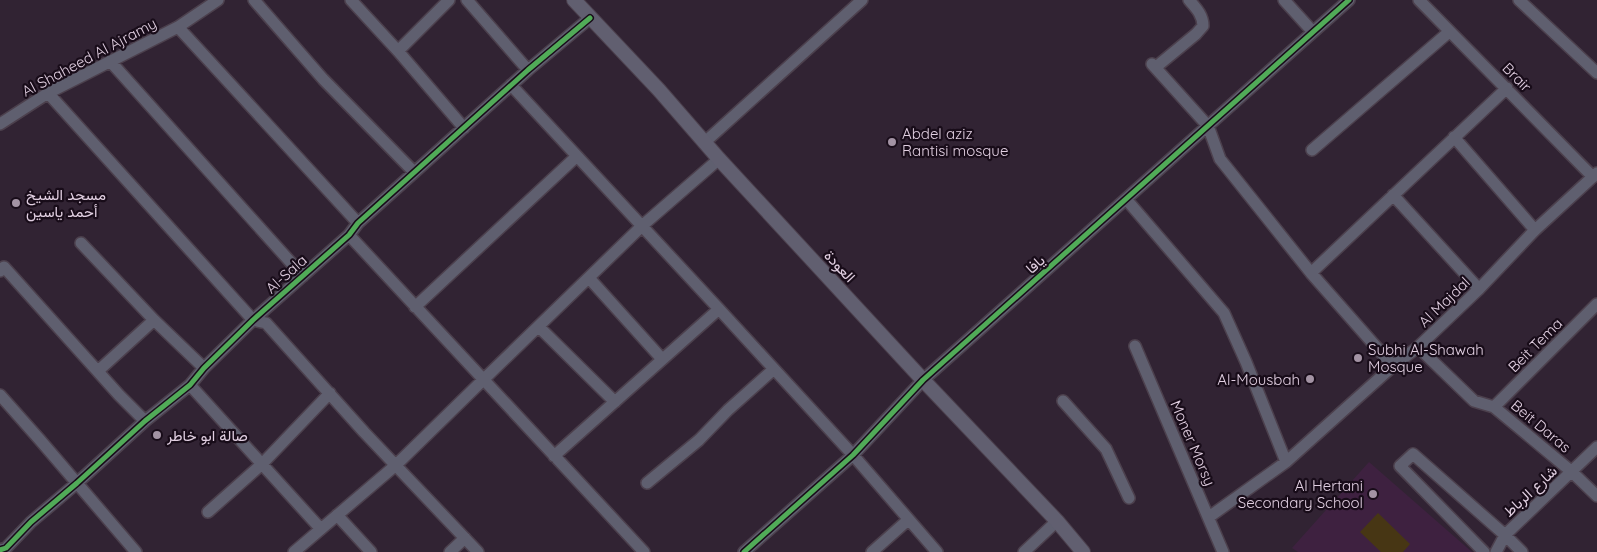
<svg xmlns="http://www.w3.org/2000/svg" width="1597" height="552" viewBox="0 0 1597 552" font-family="Quicksand,Vazirmatn,sans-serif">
  <rect width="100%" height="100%" fill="#312333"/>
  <!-- built -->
  <path fill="#3e2140" d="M1369,462L1472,552H1298L1292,548Z"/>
  <!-- green -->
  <path fill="#473614" d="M1378,513L1410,544L1403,552H1381L1360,532Z"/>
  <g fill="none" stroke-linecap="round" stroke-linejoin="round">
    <!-- minor casing -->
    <g stroke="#4c404d" stroke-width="14">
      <path id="minor" d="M254,0L323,79L414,172
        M351,0L398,51L464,128
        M467,0L528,70
        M1284,0L1313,32
        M1419,0L1593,177
        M1519,0L1597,73
        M178,27L358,223
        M398,51L449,0
        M110,61L303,276
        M1152,64L1208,126L1220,159L1311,273L1393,366
        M1156,67L1196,34L1203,26C1203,15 1196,8 1189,0
        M511,85L719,309L853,455L937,552
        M48,93L253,320L266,323L364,432L478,552
        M0,124L48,93L178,27L218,0
        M1454,137L1535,230
        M705,142L862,0
        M1312,150L1449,32
        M1393,195L1479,289
        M1126,199L1224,313L1246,362L1286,462
        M349,235L644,552
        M81,243L154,320L204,368
        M0,271L4,267L119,395L145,421
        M1311,273L1507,88
        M589,278L662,359
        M415,307L577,156
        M539,327L615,402
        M1135,346L1223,552
        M1418,347L1474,401L1494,407L1572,472L1597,496
        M98,371L154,320
        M190,385L320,528
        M0,395L40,440L136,552
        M1063,401L1106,449L1129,498
        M1494,407L1597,304
        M554,456L719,309
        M647,483L699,440L728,410L774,369
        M208,512L262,464L330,393
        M337,515L371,552
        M1209,517L1286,462L1393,366L1418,347L1479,289L1535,230L1597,173
        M0,550L6,548L31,522L77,483L145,421L190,385L204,368L253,320L349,235L358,223L528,70L590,18
        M294,552L396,465L483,380L643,225L719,159
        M450,552L465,538
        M744,552L853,455L923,380L1349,0
        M872,552L908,520
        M1024,552L1057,521
        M1484,552L1400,466L1413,454L1505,535L1522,552
        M1496,552L1505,535L1597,447"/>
    </g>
    <!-- major casing -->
    <g stroke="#4c404d" stroke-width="16">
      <path id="major" d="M574,0L659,90L719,159L923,380L1057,521L1083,552"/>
    </g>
    <!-- minor -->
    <use href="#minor" stroke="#5f5f6f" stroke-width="11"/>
    <!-- major -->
    <use href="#major" stroke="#615f70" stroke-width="14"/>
    <!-- cycleway casing -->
    <g stroke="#180c19" stroke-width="8">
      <path id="cycleway" d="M0,550L6,548L31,522L77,483L145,421L190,385L204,368L253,320L349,235L358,223L528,70L590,18
        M744,552L853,455L923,380L1349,0"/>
    </g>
    <!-- cycleway -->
    <use href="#cycleway" stroke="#51ab58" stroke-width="5"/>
  </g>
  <!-- markers -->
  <g fill="#a393a4" stroke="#180c19" stroke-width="2">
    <circle cx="892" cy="142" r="5"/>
    <circle cx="16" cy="203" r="5"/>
    <circle cx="1358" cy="358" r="5"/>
    <circle cx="1310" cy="379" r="5"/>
    <circle cx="157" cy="435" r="5"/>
    <circle cx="1373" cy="494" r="5"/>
  </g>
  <g text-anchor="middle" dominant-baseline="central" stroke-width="4.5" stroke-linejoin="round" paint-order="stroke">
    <!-- street labels -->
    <g font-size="15" fill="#e1cfe1" stroke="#180c19">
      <text transform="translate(89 57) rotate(-28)">Al Shaheed Al Ajramy</text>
      <text transform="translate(1517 77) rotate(45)">Brair</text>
      <text transform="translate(1035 264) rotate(-42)">يافا</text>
      <text transform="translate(840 266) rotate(47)">العودة</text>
      <text transform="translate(286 274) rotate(-42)">Al-Sala</text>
      <text transform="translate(1444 302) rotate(-44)">Al Majdal</text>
      <text transform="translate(1535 345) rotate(-45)">Beit Tema</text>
      <text transform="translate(1541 426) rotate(40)">Beit Daras</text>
      <text transform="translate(1193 443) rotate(67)">Moner Morsy</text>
      <text transform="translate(1530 491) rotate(-43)">شارع الرباط</text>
    </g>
    <!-- poi labels -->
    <g font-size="15" fill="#e1cfe1" stroke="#180c19" text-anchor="start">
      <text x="902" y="133">Abdel aziz<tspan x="902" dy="17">Rantisi mosque</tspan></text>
      <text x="26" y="194">مسجد الشيخ<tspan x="26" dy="17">أحمد ياسين</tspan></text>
      <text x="1368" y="349">Subhi Al-Shawah<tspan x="1368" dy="17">Mosque</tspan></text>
      <text x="1300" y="379" text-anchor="end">Al-Mousbah</text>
      <text x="167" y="435">صالة ابو خاطر</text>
      <text x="1363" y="485" text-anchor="end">Al Hertani<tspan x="1363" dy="17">Secondary School</tspan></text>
    </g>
  </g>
</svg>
